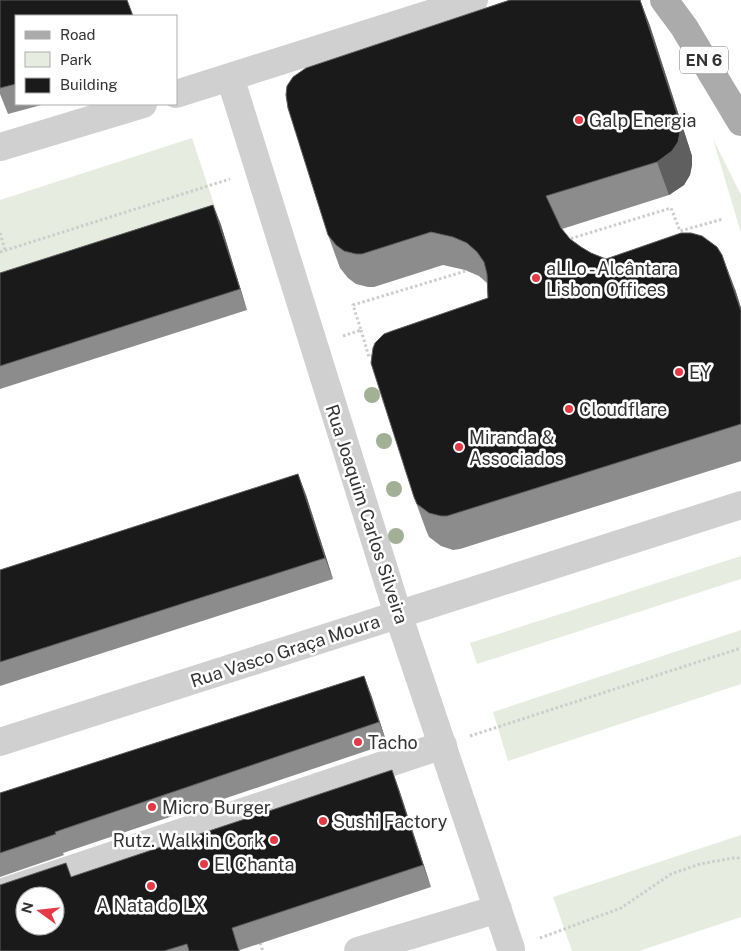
<svg xmlns="http://www.w3.org/2000/svg" width="741" height="951" viewBox="0 0 741 951" font-family="'Public Sans',sans-serif">
  <rect width="100%" height="100%" fill="#fff"/>
  <!-- green -->
  <path fill="#e6ecdf" d="M192,138L221,225L0,296V200Z
    M713,139L741,195V233Z
    M741,556V579L477,664L470,643Z
    M741,630V684L508,761L493,712Z
    M741,835V917L639,951H572L553,897Z"/>
  <g fill="none" stroke-linecap="round" stroke-linejoin="round">
    <!-- path -->
    <path stroke="#cdcdcd" stroke-width="3" stroke-dasharray="2.5 2.5" stroke-linecap="butt" d="M0,233L5,250
      M566,240L671,208L680,231L723,219
      M0,252L230,179
      M361,330L369,357L376,354
      M343,336L361,330L353,305L469,270
      M470,736L741,648
      M540,938L621,908L671,874L700,864L733,858H741
      M260,943L263,951"/>
    <!-- minor -->
    <path stroke="#d0d0d0" stroke-width="28" d="M230,77L398,614L511,949
      M176,94L474,0
      M0,147L143,104
      M0,742L741,505
      M0,893L443,745
      M358,951L498,909"/>
    <!-- major -->
    <path stroke="#ababab" stroke-width="28" d="M664,0L684,27L741,122"/>
  </g>
  <!-- trees -->
  <g fill="#a2b095">
    <circle cx="372" cy="395" r="8"/>
    <circle cx="384" cy="441" r="8"/>
    <circle cx="394" cy="489" r="8"/>
    <circle cx="396" cy="536" r="8"/>
  </g>
  <!-- wall -->
  <path fill="#8c8c8c" d="M0,0L16,16V104H45L8,114L0,94Z
    M640,0L650,26L692,156V165L690,175L684,185L669,195L562,229L570,239L581,247L591,253L606,259L735,289L741,308V461L460,549L453,550L441,546L429,537L426,530L414,497L488,298L487,283L479,276L465,270L443,265L374,287H368L356,284L348,278L340,268L328,235Z
    M213,205L221,225L247,310L0,389V273Z
    M298,474L306,495L333,579L0,686V570Z
    M364,676L387,744L63,853L64,855L0,877V793Z
    M392,770L431,887L240,950V951H0L71,877Z"/>
  <!-- shaded-wall -->
  <path fill="#5f5f5f" d="M640,0L650,26L692,156V165L690,175L684,185L669,195L657,162Z
    M213,205L221,225L247,310L240,289Z
    M722,255L735,289L741,308V311Z
    M298,474L306,495L333,579L325,558Z
    M364,676L372,697L387,744L379,722Z
    M392,770L400,792L431,887L423,865Z"/>
  <!-- building -->
  <path fill="#1a1a1a" stroke="#5f5f5f" fill-rule="evenodd" d="M0,0H127L133,16H16V84L0,88Z
    M510,0H640L680,123V132L678,142L672,151L657,162L546,196L561,228L570,239L581,247L591,253L606,259L681,233H691L702,236L717,247L722,255L741,311V424L447,516H441L429,513L417,504L414,497L371,363L373,348L375,343L384,334L392,331L488,298L487,274L484,262L477,252L467,243L453,237L431,232L362,254H356L344,251L336,245L328,235L288,108L286,95L287,86L293,77L306,68Z
    M213,205L240,289L0,366V273Z
    M298,474L325,558L0,662V570Z
    M364,676L379,722L55,832L56,834L0,853V793Z
    M392,770L423,865L232,928L239,951H189L187,944L164,951H0V885L66,863L71,877ZM25,896H55V926H25Z"/>
  <!-- markers -->
  <g fill="#e63946" stroke="#fff" stroke-width="2">
    <circle cx="579" cy="120" r="5"/>
    <circle cx="536" cy="278" r="5"/>
    <circle cx="679" cy="372" r="5"/>
    <circle cx="569" cy="409" r="5"/>
    <circle cx="459" cy="447" r="5"/>
    <circle cx="358" cy="742" r="5"/>
    <circle cx="152" cy="807" r="5"/>
    <circle cx="323" cy="821" r="5"/>
    <circle cx="274" cy="840" r="5"/>
    <circle cx="204" cy="864" r="5"/>
    <circle cx="151" cy="886" r="5"/>
  </g>
  <g text-anchor="middle" dominant-baseline="central" stroke-width="5" stroke-linejoin="round" paint-order="stroke">
    <!-- shield labels -->
    <rect fill="#fff" stroke="#707070" stroke-width="1" x="680" y="46.5" width="48" height="27" rx="4"/>
    <g font-size="16" font-weight="bold" fill="#333">
      <text x="704" y="60">EN 6</text>
    </g>
    <!-- poi labels -->
    <g font-size="18" fill="#333" stroke="#fff" text-anchor="start">
      <text x="589" y="120">Galp Energia</text>
      <text x="546" y="268">aLLo - Alcântara<tspan x="546" dy="21">Lisbon Offices</tspan></text>
      <text x="689" y="372">EY</text>
      <text x="579" y="409">Cloudflare</text>
      <text x="469" y="437">Miranda &amp;<tspan x="469" dy="21">Associados</tspan></text>
      <text x="368" y="742">Tacho</text>
      <text x="162" y="807">Micro Burger</text>
      <text x="333" y="821">Sushi Factory</text>
      <text x="264" y="840" text-anchor="end">Rutz. Walk in Cork</text>
      <text x="214" y="864">El Chanta</text>
      <text x="151" y="905" text-anchor="middle">A Nata do LX</text>
    </g>
    <!-- street labels -->
    <g font-size="18" fill="#333" stroke="#fff">
      <text transform="translate(367 514) rotate(72)">Rua Joaquim Carlos Silveira</text>
      <text transform="translate(285 651) rotate(-18)">Rua Vasco Graça Moura</text>
    </g>
  </g>
  <!-- legend -->
  <rect x="15" y="15" width="162" height="90" fill="#ffffff" stroke="#adadad"/>
  <rect x="25" y="31" width="25" height="8" fill="#ababab" stroke="#adadad"/>
  <text x="60" y="40" font-size="15" fill="#333333">Road</text>
  <rect x="25" y="52" width="25" height="15" fill="#e6ecdf" stroke="#adadad"/>
  <text x="60" y="65" font-size="15" fill="#333333">Park</text>
  <rect x="25" y="78" width="25" height="15" fill="#1a1a1a" stroke="#adadad"/>
  <text x="60" y="90" font-size="15" fill="#333333">Building</text>
  <!-- north arrow -->
  <g transform="translate(40 911) rotate(285)"><circle r="24" fill="#ffffff" stroke="#adadad"/>
  <path d="M0-4L9 19L0 12L-9 19Z" fill="#e63946"/>
  <text y="-8" font-size="14" font-weight="bold" text-anchor="middle" fill="#333333">N</text>
  </g>
</svg>
